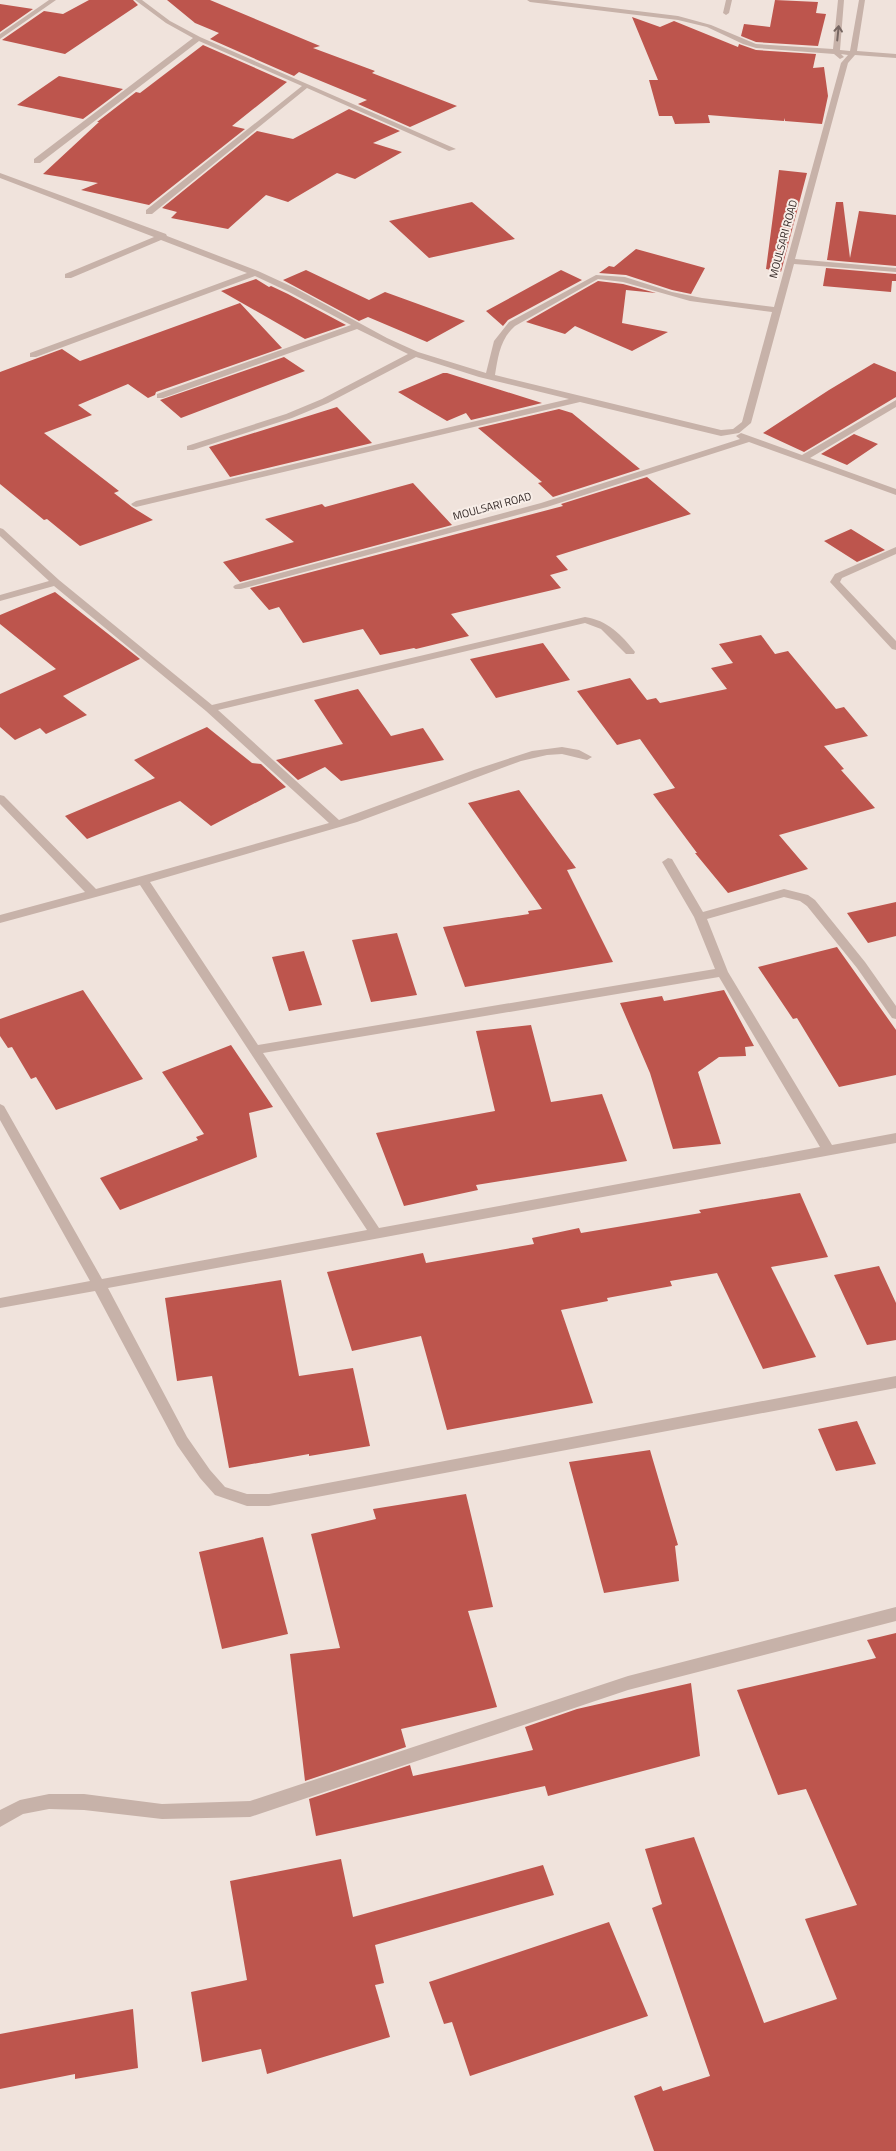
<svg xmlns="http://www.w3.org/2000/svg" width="896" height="2151" viewBox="0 0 896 2151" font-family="'Titillium Web',sans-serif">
  <rect width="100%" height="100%" fill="#f0e3dc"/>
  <!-- building -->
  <path fill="#bd554d" d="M89,0H133L138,5L65,54L2,40L44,11L63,14Z
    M167,0H210L320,46L313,48L375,71L372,73L457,106L410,127L358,104L367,100L299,72L294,76L210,39L219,33L195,23Z
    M775,0L818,2L816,13L826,14L818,46L756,42L741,36L744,24L770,27Z
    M0,4L33,9L0,32Z
    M632,17L660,27L674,21L738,47L739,44L756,50L816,54L813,68L824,67L828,96L822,124L785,121V118L784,121L708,115L710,123L675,124L672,116H659L649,80H658Z
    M203,45L287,82L232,126L245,129L149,205L81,190L98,183L43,174L99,122H97L136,92L140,93Z
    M59,76L123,89L83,119L17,105Z
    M349,109L400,131L373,143L402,152L355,179L337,173L288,202L266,195L228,229L171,218L177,212L162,208L257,131L293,139Z
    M779,170L807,173L781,272L766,269Z
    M472,202L515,239L429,258L389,221Z
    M836,202H843L850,258L859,211L896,215V266L827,260Z
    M636,249L705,268L691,294L672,290L626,275L599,273L609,266L614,267Z
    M826,268L896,274V281H892L891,292L823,286Z
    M306,270L369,300L385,292L465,321L427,342L368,317L359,321L283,280Z
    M561,270L582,280L508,320L503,326L486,311Z
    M256,279L269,287L271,286L288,294L346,325L305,339L221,291Z
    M598,281L623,284L656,293L626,290L622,323L668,332L632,351L575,326L565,334L526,322Z
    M240,303L282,348L156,392L155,395L148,398L128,384L78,405L92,415L44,433L119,491L114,493L132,507L153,520L80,546L47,519L44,520L0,484V372L62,349L80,361Z
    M284,357L305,371L181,418L160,400Z
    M874,363L896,372V397L804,452L763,433L829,390Z
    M443,373H447L542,403L471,420L466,413L447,421L398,392Z
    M337,407L372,443L230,477L209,447Z
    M559,409L572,413L640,469L553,497L538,483L542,482L478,428Z
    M854,434L878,444L847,465L821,454Z
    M647,477L691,514L556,556L568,570L550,575L561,588L451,614L469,636L416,649L414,648L380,655L363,629L303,643L279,607L269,610L250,588L563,506L561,504Z
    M413,483L452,525L240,582L223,562L294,542L265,519L322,504L325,507Z
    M851,529L885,550L857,562L824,541Z
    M55,592L140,659L63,696L87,715L46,734L40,728L15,740L0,727V694L56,669L0,624V615Z
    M761,635L775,654L788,651L836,709L844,707L868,736L824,746L844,769L841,770L875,808L779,835L808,869L728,893L695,853H697L653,794L675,788L640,739L617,745L577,691L630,678L647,700L656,698L660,703L727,689L711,668L733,663L719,644Z
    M543,643L570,680L496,698L470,659Z
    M358,689L391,736L423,728L444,760L341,781L325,767L298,780L276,760L343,744L314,700Z
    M207,727L252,763L261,764L286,787L211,826L180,801L87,839L65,816L155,778L134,760Z
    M519,790L576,868L567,870L613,962L465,987L443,927L529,914L528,911L542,909L468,803Z
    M896,902V936L868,943L847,913Z
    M397,933L417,995L371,1002L352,940Z
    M837,947L896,1030V1075L839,1087L797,1018L793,1019L758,967Z
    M304,951L322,1005L289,1011L272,957Z
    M83,990L143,1079L56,1110L36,1077L31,1079L12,1047L8,1048L0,1036V1019Z
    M724,990L754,1046L745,1047L746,1056L719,1057L698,1072L721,1144L673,1149L650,1073L620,1003L662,996L664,1001Z
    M531,1025L551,1102L602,1094L627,1161L476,1185L478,1190L404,1206L376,1133L495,1111L476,1031Z
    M231,1045L273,1107L249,1113L257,1157L120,1210L100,1178L198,1140L196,1137L204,1134L162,1072Z
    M800,1193L828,1257L771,1267L816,1357L763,1369L717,1273L670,1281L672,1286L607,1298L608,1301L561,1310L593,1403L447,1430L421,1336L352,1351L327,1272L423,1253L426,1263L534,1244L532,1238L579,1228L581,1233L701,1213L699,1210Z
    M879,1266L896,1303V1340L867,1345L834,1275Z
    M281,1280L299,1376L353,1368L370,1446L309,1456V1454L229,1468L212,1376L177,1381L165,1298Z
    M857,1421L876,1464L836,1471L818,1429Z
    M650,1450L678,1545L675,1546L679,1581L604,1593L569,1462Z
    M466,1494L493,1607L468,1611L497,1707L401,1729L406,1747L305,1781L290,1654L340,1648L311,1534L376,1519L373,1509Z
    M263,1537L288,1634L222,1649L199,1552Z
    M896,1633V2151H654L634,2096L661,2086L663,2091L710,2076L652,1908L662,1904L645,1849L694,1837L764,2023L837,1999L805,1919L857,1905L806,1789L778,1795L737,1690L876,1658L867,1640Z
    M691,1683L700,1756L548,1796L545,1786L316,1836L309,1799L410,1765L413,1776L533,1750L525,1727L577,1709Z
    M341,1859L353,1917L543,1865L554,1895L375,1945L384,1983L375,1985L390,2037L267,2074L261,2049L202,2062L191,1992L247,1980L230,1881Z
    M609,1922L648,2016L470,2076L452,2022L444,2024L429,1982Z
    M133,2009L138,2068L75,2079V2074L0,2089V2034Z"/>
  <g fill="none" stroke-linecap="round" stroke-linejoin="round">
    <!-- minor -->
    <path fill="#c7b2a9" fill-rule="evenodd" d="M49,0H56L0,39V34Z
      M135,0H142L170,21L200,37L456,149L449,151L307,88L152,214H146V210L302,86L199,41L40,163H34V159L193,38L166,23Z
      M527,0H547L678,16L711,25L756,44L833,49L838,0H844L840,50L850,51L859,0H865L857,51L896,54V58L855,55L848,63L795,259L896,268V272L794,264L751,423L739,433L721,436L580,402L136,507L133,506L131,504L136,501L569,399L479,377L416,357L328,403L292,418L193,450H187V446L286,414L322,399L408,354L357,329L163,398H157V394L351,325L289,292L255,276L36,357H30V353L247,273L161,240L71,278H65V274L154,237L0,178V173L166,234L167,236L258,271L295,288L387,338L418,352L486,373L494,341L509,322L596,275L625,277L672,292L702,298L774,307L841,63L848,55L841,54L844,57L840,59L834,54L756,48L743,44L707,27L678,20L530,2ZM598,279L623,282L690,301L772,312L742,422L733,429L721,430L495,375C498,357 500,339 515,326Z
      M726,0H732L729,13L726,15L723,13Z
      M896,400V407L810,458L896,489V495L749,442L547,507L241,589H235L233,587L235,585L541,503L740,439L736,436L741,433L802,455Z
      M0,528L3,529L59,580L212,705L585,617C607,620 622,635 635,652L634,654H626L601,629L585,623L218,710L339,820L474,770L532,751L562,747L579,750L592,757L587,760L562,754L547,755L521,761L357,822L150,882L258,1045L715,969L694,917L662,862L668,858L672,859L703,912L784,889L808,895L815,900L865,962L896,1006V1019L892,1018L857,968L807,906L800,901L784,897L707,919L728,972L832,1145L896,1133V1143L108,1288L187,1437L210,1470L225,1487L247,1494H269L896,1376V1388L269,1506H247L215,1495L200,1478L177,1445L95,1291L0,1308V1298L90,1281L0,1120V1104L4,1106L102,1279L367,1230L140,885L0,923V915L85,892L0,804V795L4,796L96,889L329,823L206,711L54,586L0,601V595L49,581L0,536ZM719,977L820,1147L379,1228L263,1053Z
      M896,547V554L842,578L840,582L896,641V650L892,649L830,582L835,574Z
      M896,1607V1621L628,1690L250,1817L162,1819L84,1810L49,1809L23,1814L0,1827V1810L20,1800L49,1794H84L162,1804L250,1801L628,1676Z"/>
  </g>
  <!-- one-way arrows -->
  <defs><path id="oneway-shaft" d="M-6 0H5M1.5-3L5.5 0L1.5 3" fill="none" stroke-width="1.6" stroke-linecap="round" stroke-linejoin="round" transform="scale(1.25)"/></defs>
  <use stroke="#776762" href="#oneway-shaft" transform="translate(838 33) rotate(-84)"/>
  <g text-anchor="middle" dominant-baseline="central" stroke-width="4" stroke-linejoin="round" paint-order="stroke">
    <!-- far-street labels -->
    <g font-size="11" fill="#352a28" stroke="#f8eee8">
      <text transform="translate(783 239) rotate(-75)">MOULSARI ROAD</text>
      <text transform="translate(492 506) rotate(-15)">MOULSARI ROAD</text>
    </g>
  </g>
</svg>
